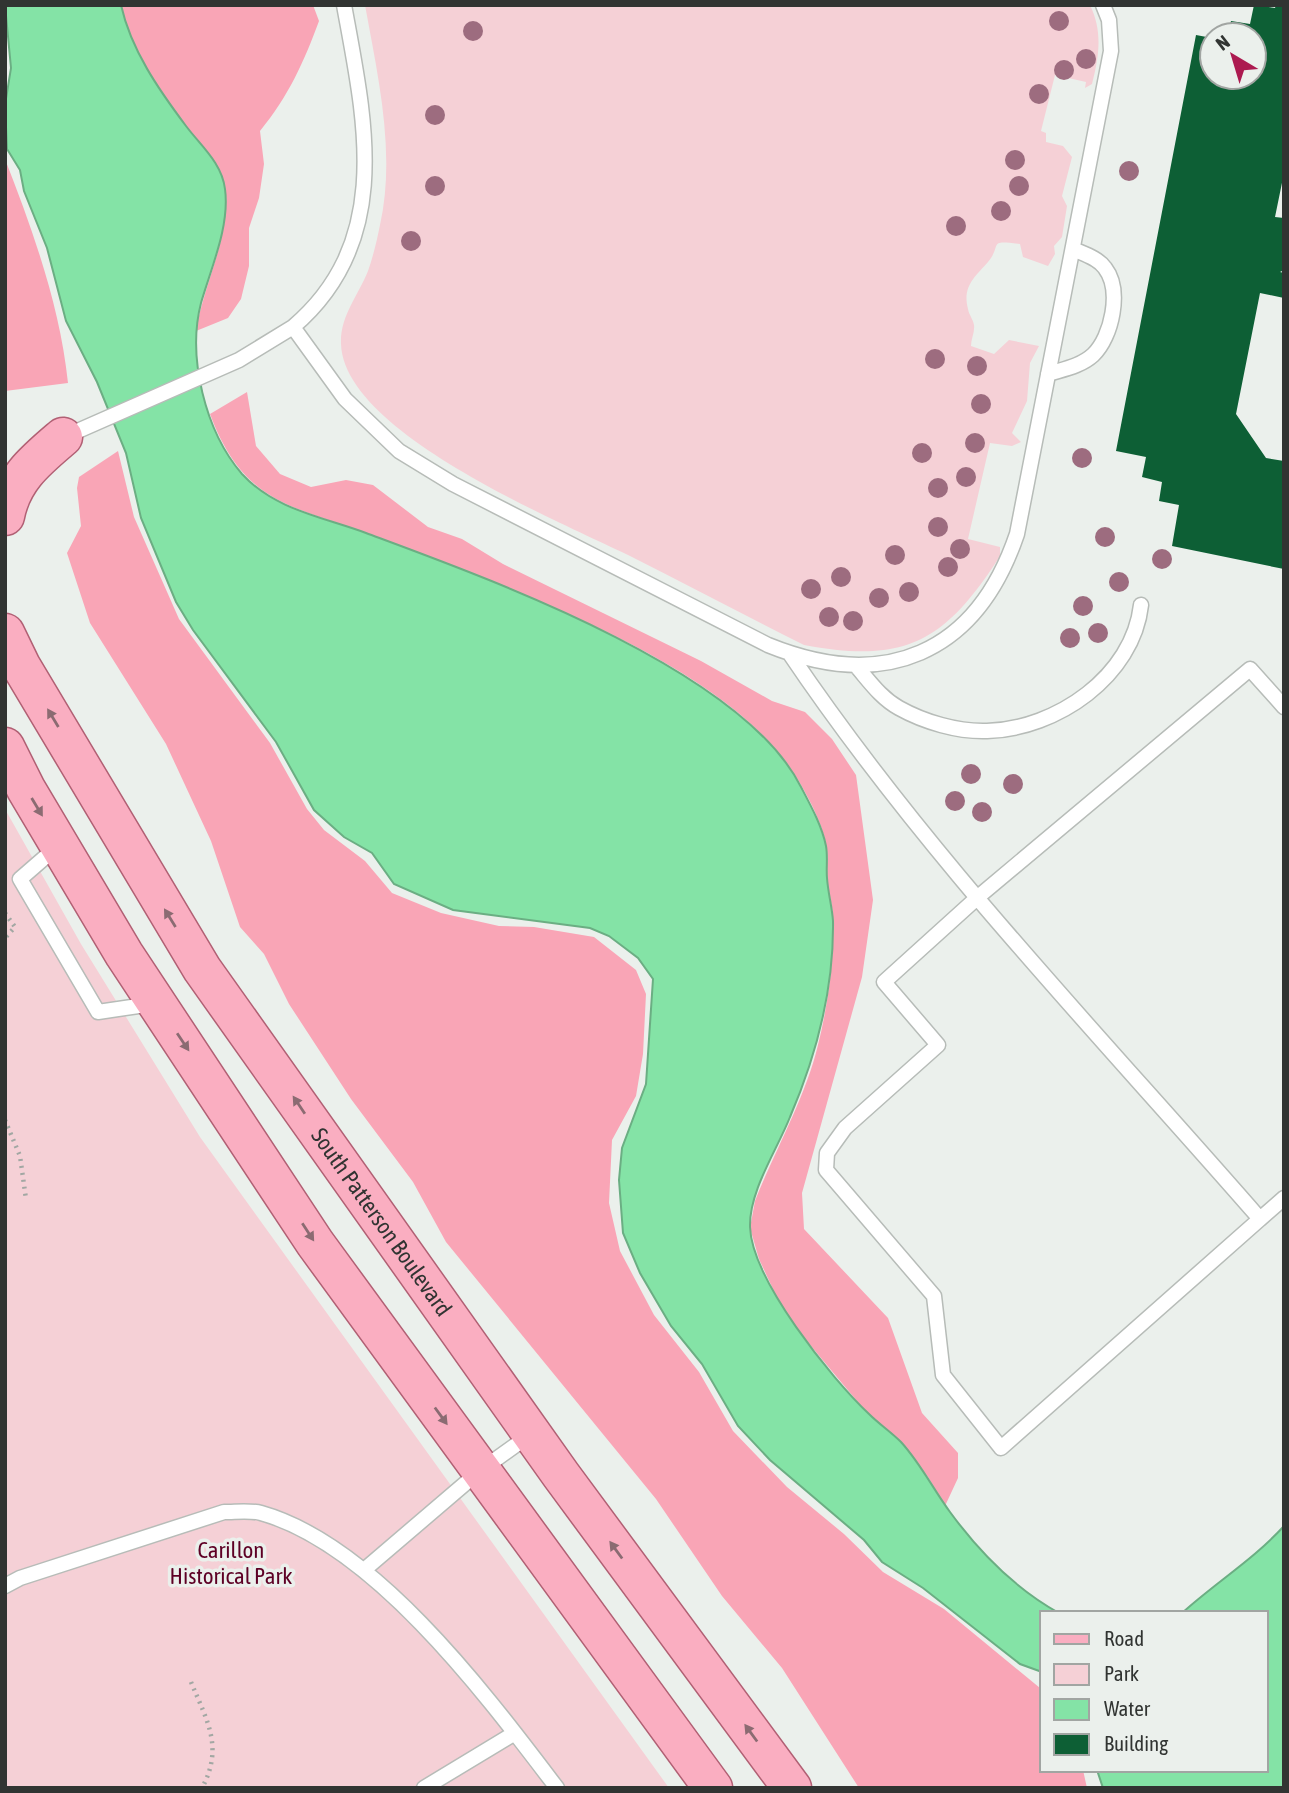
<svg xmlns="http://www.w3.org/2000/svg" width="1289" height="1793" viewBox="0 0 1289 1793" font-family="'Asap Condensed',sans-serif">
  <rect width="100%" height="100%" fill="#ebf0ec"/>
  <!-- green -->
  <path fill="#f5d0d6" d="M365,5H1090C1103,32 1099,56 1092,84L1085,88L1086,82L1055,75L1041,131L1046,133V142L1063,146L1072,157L1062,196L1067,206L1062,237L1054,246L1055,254L1048,266L1023,257L1020,244C986,240 1003,244 988,262C975,277 962,286 968,309C969,315 973,319 974,325C975,332 971,339 971,346L994,354L1009,340L1039,346L1030,363L1027,401L1012,433L1021,442L1012,446L990,443L968,539L1000,547V556C945,642 905,664 804,645C746,616 688,585 630,556C559,521 344,433 341,344C340,316 358,296 368,271C373,257 377,240 380,225C396,153 378,77 365,5Z
    M5,809L81,944L200,1137L669,1788H5Z"/>
  <!-- forest -->
  <path fill="#f9a5b6" d="M121,5H313L319,21C304,62 288,97 260,131L264,164L259,198L249,228V266L241,299L228,318L196,331C203,287 228,241 226,195C225,163 197,143 180,118C156,83 130,47 121,5Z
    M5,159C33,231 60,306 68,383L5,391Z
    M247,392L256,446L280,474L311,487L346,480L373,485L428,527L462,539L503,564L701,661L772,701L805,712L832,739L856,775L873,900L862,977L802,1193L804,1229L888,1318L922,1413L958,1453V1478L945,1506L928,1477L900,1441L867,1413L785,1315L759,1259L750,1228L755,1201C775,1150 805,1099 818,1045C828,1005 834,960 833,919C833,905 828,892 827,879C826,869 828,859 827,850C824,827 810,800 798,780C728,661 502,587 378,538C296,505 245,508 210,414Z
    M118,451L134,517L179,619L270,743L307,809L324,830L365,861L392,893L441,913L499,926L534,927L594,937L636,970L646,994L643,1054L636,1096L612,1140L609,1203L620,1251L654,1315L699,1372L733,1431L787,1487L844,1534L883,1572L944,1609L1040,1688L1042,1770H1083L1087,1788H859L782,1668L722,1596L656,1499L446,1242L413,1182L351,1099L289,1004L264,954L240,927L211,841L166,744L90,623L67,553L81,526L77,488L79,477Z"/>
  <!-- water -->
  <path fill="#84e3a6" stroke="#6bae83" stroke-width="2" d="M5,5H121C131,50 159,90 186,126C201,146 222,163 225,189C230,226 211,268 201,303C187,357 205,431 242,474C275,510 323,517 366,533C487,578 742,669 801,787C811,806 822,826 826,846C828,857 826,868 827,878C828,893 832,906 833,921C834,990 817,1054 790,1117C777,1150 749,1191 750,1227C752,1280 831,1378 869,1414C879,1424 891,1432 901,1442C921,1464 933,1489 950,1512C980,1553 1014,1588 1059,1613H1042V1672L1020,1664L923,1588L882,1562L864,1540L770,1460L738,1426L702,1364L671,1326L640,1273L623,1233L619,1180L622,1148L646,1084L653,979L638,958L609,936L590,928L453,910L394,884L372,853L344,837L314,810L276,742L193,630L176,602L141,518L126,453L97,382L66,321L47,248L24,191L20,170L7,149L5,105L11,68Z
    M1284,1526V1788H1103L1097,1770H1266V1613H1182C1215,1583 1254,1559 1284,1526Z"/>
  <!-- building -->
  <path fill="#0d5f35" d="M1254,5L1275,8L1276,5H1284V173L1275,217L1284,218V270L1280,272L1284,273V298L1260,293L1236,414L1266,458L1284,461V569L1172,546L1179,505L1159,501L1162,482L1142,477L1146,457L1116,451L1196,35L1212,38V77H1254V35H1228L1231,21L1250,24Z"/>
  <g fill="none" stroke-linecap="round" stroke-linejoin="round">
    <!-- lane casing -->
    <g stroke="#b7bcb8" stroke-width="17">
      <path id="lane" d="M344,5C365,120 394,241 293,327L345,399L399,451L453,484L768,645C884,692 976,655 1017,534L1111,51L1109,20L1103,5
        M1048,374C1064,369 1081,366 1093,355C1112,337 1122,290 1105,268C1098,258 1084,254 1073,249
        M64,437L239,360L293,327
        M790,654C927,857 1099,1034 1260,1219L1284,1198
        M857,667C870,682 881,698 899,708C924,722 958,732 987,731C1057,729 1133,676 1141,605
        M58,846L20,879L98,1012L152,1004
        M1260,1219L1001,1448L943,1375L934,1296L826,1170L827,1153L845,1128L938,1045L884,982L978,897L1250,669L1284,707
        M364,1570L481,1470L531,1434
        M5,1586L20,1578L224,1512C236,1512 250,1510 261,1513C375,1545 487,1696 557,1788
        M424,1788L515,1733"/>
    </g>
    <!-- primary casing -->
    <g stroke="#b16074" stroke-width="41">
      <g id="primary">
        <path d="M5,516C12,479 36,460 63,437"/>
        <path id="s1" d="M5,633L21,666L202,969L561,1475L792,1788"/>
        <path d="M5,747L26,789L124,954L315,1243L713,1788"/>
      </g>
    </g>
    <!-- path -->
    <path stroke="#a2a7a3" stroke-width="4.5" stroke-dasharray="2 5" stroke-linecap="butt" d="M5,913L15,927L5,938
      M5,1120L20,1156L26,1199
      M191,1682C207,1721 224,1747 202,1788"/>
    <!-- lane -->
    <use href="#lane" stroke="#fff" stroke-width="14"/>
    <!-- primary -->
    <use href="#primary" stroke="#faaec1" stroke-width="38"/>
  </g>
  <!-- trees -->
  <g fill="#9d6c7f">
    <circle cx="1059" cy="21" r="10"/>
    <circle cx="473" cy="31" r="10"/>
    <circle cx="1086" cy="59" r="10"/>
    <circle cx="1064" cy="70" r="10"/>
    <circle cx="1039" cy="94" r="10"/>
    <circle cx="435" cy="115" r="10"/>
    <circle cx="1015" cy="160" r="10"/>
    <circle cx="1129" cy="171" r="10"/>
    <circle cx="435" cy="186" r="10"/>
    <circle cx="1019" cy="186" r="10"/>
    <circle cx="1001" cy="211" r="10"/>
    <circle cx="956" cy="226" r="10"/>
    <circle cx="411" cy="241" r="10"/>
    <circle cx="935" cy="359" r="10"/>
    <circle cx="977" cy="366" r="10"/>
    <circle cx="981" cy="404" r="10"/>
    <circle cx="975" cy="443" r="10"/>
    <circle cx="922" cy="453" r="10"/>
    <circle cx="1082" cy="458" r="10"/>
    <circle cx="966" cy="477" r="10"/>
    <circle cx="938" cy="488" r="10"/>
    <circle cx="938" cy="527" r="10"/>
    <circle cx="1105" cy="537" r="10"/>
    <circle cx="960" cy="549" r="10"/>
    <circle cx="895" cy="555" r="10"/>
    <circle cx="1162" cy="559" r="10"/>
    <circle cx="948" cy="567" r="10"/>
    <circle cx="841" cy="577" r="10"/>
    <circle cx="1119" cy="582" r="10"/>
    <circle cx="811" cy="589" r="10"/>
    <circle cx="909" cy="592" r="10"/>
    <circle cx="879" cy="598" r="10"/>
    <circle cx="1083" cy="606" r="10"/>
    <circle cx="829" cy="617" r="10"/>
    <circle cx="853" cy="621" r="10"/>
    <circle cx="1098" cy="633" r="10"/>
    <circle cx="1070" cy="638" r="10"/>
    <circle cx="971" cy="774" r="10"/>
    <circle cx="1013" cy="784" r="10"/>
    <circle cx="955" cy="801" r="10"/>
    <circle cx="982" cy="812" r="10"/>
  </g>
  <!-- one-way arrows -->
  <defs><path id="oneway-solid" d="M-6-.8H1V-3.2L6.5 0L1 3.2V.8H-6Z" transform="scale(1.75)"/></defs>
  <g fill="#8b6b72">
    <use href="#oneway-solid" transform="translate(53 718) rotate(-121)"/>
    <use href="#oneway-solid" transform="translate(37 807) rotate(59)"/>
    <use href="#oneway-solid" transform="translate(170 918) rotate(-122)"/>
    <use href="#oneway-solid" transform="translate(183 1042) rotate(56)"/>
    <use href="#oneway-solid" transform="translate(299 1105) rotate(-124)"/>
    <use href="#oneway-solid" transform="translate(308 1232) rotate(57)"/>
    <use href="#oneway-solid" transform="translate(441 1416) rotate(54)"/>
    <use href="#oneway-solid" transform="translate(616 1550) rotate(-126)"/>
    <use href="#oneway-solid" transform="translate(751 1733) rotate(-126)"/>
  </g>
  <g text-anchor="middle" dominant-baseline="central" stroke-width="7" stroke-linejoin="round" paint-order="stroke">
    <!-- street labels -->
    <g font-size="23" fill="#313432" stroke="#ebf0ec">
      <text stroke="none"><textPath href="#s1" startOffset="700">South Patterson Boulevard</textPath></text>
    </g>
    <!-- park labels -->
    <g font-size="23" fill="#5d0025" stroke="#ebf0ec">
      <text x="231" y="1550">Carillon<tspan x="231" dy="26">Historical Park</tspan></text>
    </g>
  </g>
  <!-- border -->
  <rect width="1289" height="1793" fill="none" stroke="#313432" stroke-width="14"/>
  <!-- legend -->
  <rect x="1040" y="1611" width="228" height="161" fill="#ebf0ec" stroke="#a1a5a2" stroke-width="2"/>
  <rect x="1054" y="1634" width="35" height="10" fill="#faaec1" stroke="#a1a5a2" stroke-width="2"/>
  <text x="1104" y="1646" font-size="21" fill="#313432">Road</text>
  <rect x="1054" y="1664" width="35" height="21" fill="#f5d0d6" stroke="#a1a5a2" stroke-width="2"/>
  <text x="1104" y="1681" font-size="21" fill="#313432">Park</text>
  <rect x="1054" y="1699" width="35" height="21" fill="#84e3a6" stroke="#a1a5a2" stroke-width="2"/>
  <text x="1104" y="1716" font-size="21" fill="#313432">Water</text>
  <rect x="1054" y="1734" width="35" height="21" fill="#0d5f35" stroke="#a1a5a2" stroke-width="2"/>
  <text x="1104" y="1751" font-size="21" fill="#313432">Building</text>
  <!-- north arrow -->
  <g transform="translate(1233 56) rotate(322)"><circle r="33" fill="#ebf0ec" stroke="#a1a5a2" stroke-width="2"/>
  <path d="M0-5L12 26L0 18L-12 26Z" fill="#ac1a50"/>
  <text y="-10" font-size="19" font-weight="bold" text-anchor="middle" fill="#313432">N</text>
  </g>
</svg>
